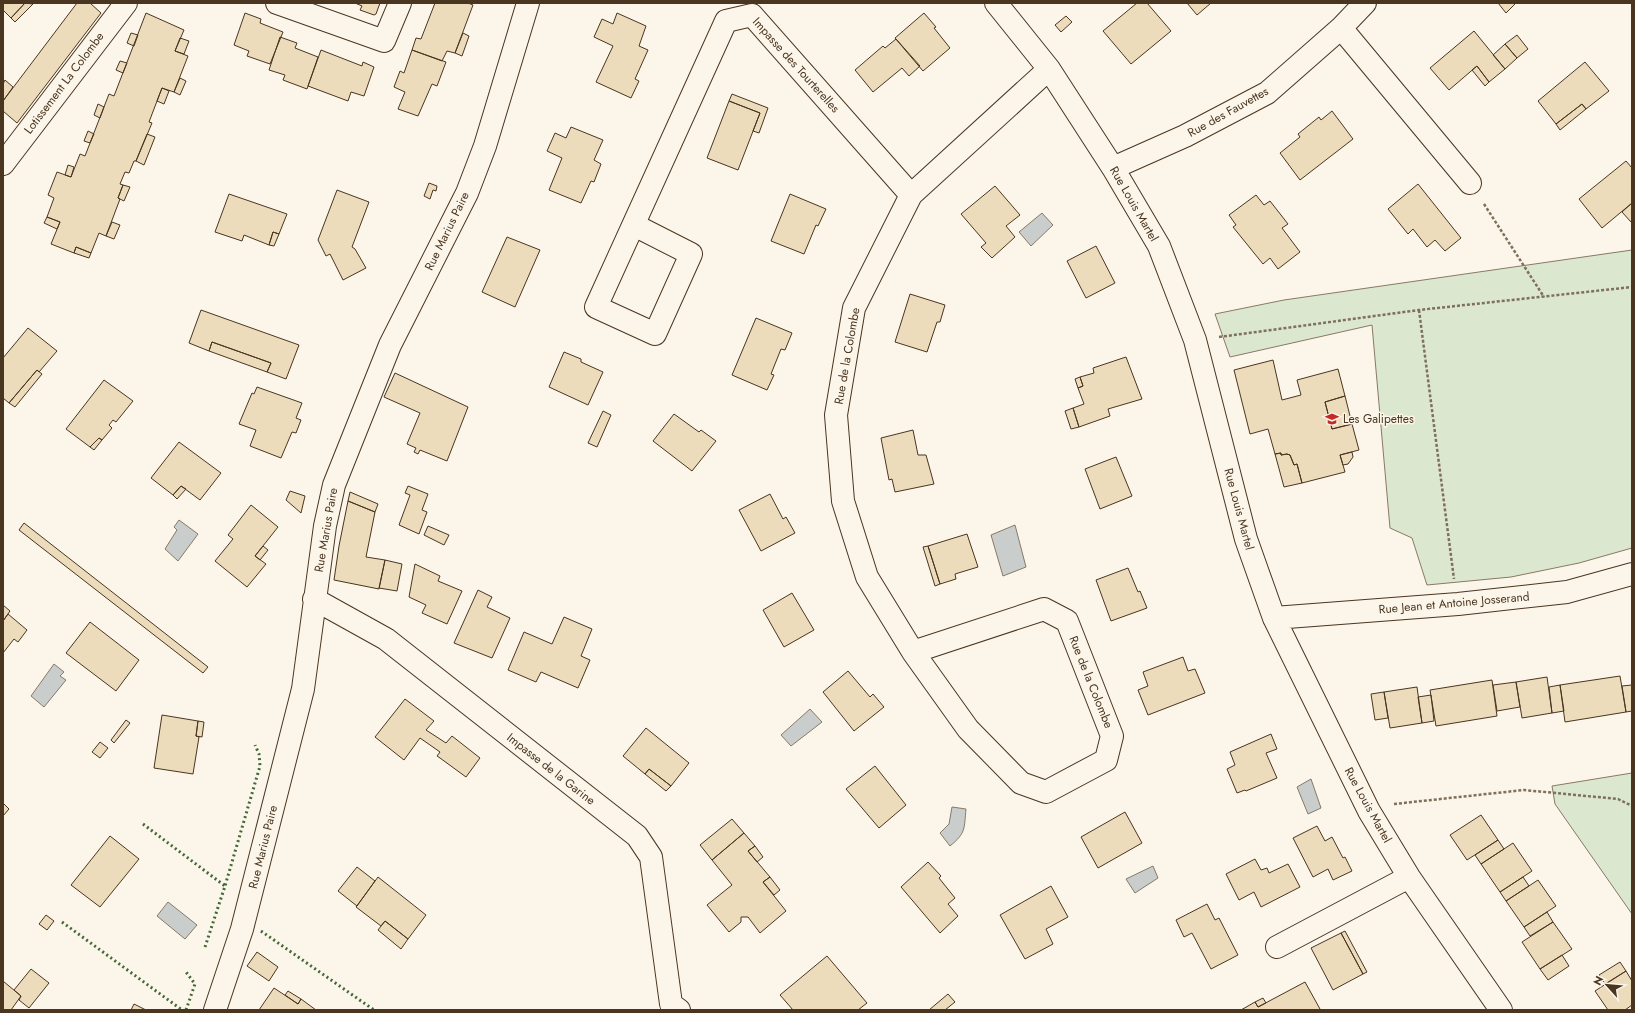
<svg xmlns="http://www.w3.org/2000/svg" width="1635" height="1013" viewBox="0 0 1635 1013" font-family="Jost,sans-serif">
  <rect width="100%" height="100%" fill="#fbf6e9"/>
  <!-- green -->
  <path fill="#dce7d0" stroke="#887966" d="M1632,250V548L1579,563L1511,577L1427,585L1412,538L1390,528L1372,325L1230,357L1215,314L1284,300Z
    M1632,773V914L1555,804L1552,786Z"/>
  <!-- water -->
  <path fill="#c9cecd" stroke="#887966" d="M1042,213L1053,225L1031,246L1019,232Z
    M179,520L198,534L178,561L165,549L177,530L174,527Z
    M1015,525L1026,567L1003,576L991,535Z
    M54,664L64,672L60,676L66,680L44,707L31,696Z
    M810,709L822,722L791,746L781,735Z
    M1311,779L1321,808L1308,814L1297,787Z
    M952,807L966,809C964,829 966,833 950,846L940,833L949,824Z
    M1153,866L1158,878L1135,893L1126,879Z
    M168,902L197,925L185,939L157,916Z"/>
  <!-- building -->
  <path fill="#ecdcbc" stroke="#4a3520" d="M3,3H25L11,18L3,10Z
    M25,3L33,4L15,22L11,18Z
    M77,3H90L101,13L17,123L3,111V101Z
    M355,3H380L376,14L374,15L360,10L362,6Z
    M435,3H468L473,5L455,53L447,51L442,61L412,50L416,38L421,39Z
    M1137,3H1147L1171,31L1131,64L1103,31Z
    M1187,3H1211L1197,15Z
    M1498,3H1514L1515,4L1506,13Z
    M146,13L184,30L175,51L188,56L174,92L162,88L149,122L152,123L136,161H134L129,173L125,172L120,184L123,185L118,198L120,199L106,236L99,233L91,253L76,247L74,253L51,244L60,222L47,217L54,198L48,195L57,172L71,177L80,154L85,156L109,94L114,96Z
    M245,13L261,19L260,23L283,32L270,64L247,56L249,51L234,45Z
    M617,13L646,26L639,46L648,50L635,79L639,81L631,98L596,82L613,46L594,37L602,19L613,24Z
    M924,13L936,27L934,28L950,48L923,71L895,38Z
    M1066,16L1072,22L1061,32L1055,25Z
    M1474,31L1505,69L1489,82L1477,66L1449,90L1430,68Z
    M131,33L138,35L134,46L127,43Z
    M463,33L469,36L462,56L455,53Z
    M1517,35L1528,49L1517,58L1505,44Z
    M280,37L297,43L295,48L318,57L307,89L283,80L285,75L269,70Z
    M180,38L189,41L184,54L175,51Z
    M896,39L920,66L909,76L902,68L873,92L855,70L883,46L885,48Z
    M1505,44L1517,58L1505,69L1493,55Z
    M321,50L362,66L363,62L374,67L364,96L351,92L348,101L308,86Z
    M412,50L446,62L437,86L432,84L418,116L398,109L405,92L394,87L400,71L404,73Z
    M120,61L127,63L123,73L116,70Z
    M1585,62L1609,91L1586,109L1582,104L1556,124L1538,101Z
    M1477,66L1489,82L1485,86L1472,70Z
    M180,78L186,81L180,95L174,92Z
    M5,80L13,87L3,101V84Z
    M162,88L169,91L164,104L157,101Z
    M732,94L768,108L759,133L753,131L760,113L729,101Z
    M729,101L760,113L738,170L707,158Z
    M98,104L104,107L100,118L94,115Z
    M1582,104L1586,109L1560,130L1556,124Z
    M1332,111L1353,139L1300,180L1280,153L1300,137L1298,134L1319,117L1321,120Z
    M571,127L603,140L594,160L601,164L594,182L591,181L581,203L549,190L562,158L547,151L555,133L566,138Z
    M88,131L94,134L90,143L84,141Z
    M147,134L155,137L144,165L136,161Z
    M1626,161L1632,168V203L1602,228L1579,199Z
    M68,165L74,167L71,177L65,175Z
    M429,183L437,186L436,191L433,190L430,199L424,196Z
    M1418,184L1461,238L1445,251L1435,240L1427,247L1413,229L1408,234L1388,209Z
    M123,185L130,187L124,201L118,198Z
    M995,186L1020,215L1006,226L1015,237L992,258L981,247L986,243L961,214Z
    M337,190L369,202L352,247L355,249L366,268L343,280L330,254L326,256L318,240Z
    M229,194L287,214L279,234L273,232L269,245L244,235L242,241L215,232Z
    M790,194L826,209L818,226L816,225L804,254L771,241Z
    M1256,195L1264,205L1270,201L1288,224L1282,228L1300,252L1278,269L1270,258L1263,264L1233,227L1236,225L1229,215Z
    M1632,203V221L1631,222L1622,212Z
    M47,217L60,222L57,229L44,223Z
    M112,222L120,225L114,239L106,236Z
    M273,232L279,234L274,246L269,245Z
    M507,237L540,250L515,307L482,292Z
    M1096,246L1115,283L1086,298L1067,261Z
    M76,247L91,253L89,258L74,253Z
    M910,294L945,305L940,322H937L927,352L895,342Z
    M201,310L299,345L286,379L267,372L271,363L212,342L209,351L189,343Z
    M756,318L792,333L785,350L781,349L771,374L774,375L767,390L732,375Z
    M28,328L57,351L39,372L37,370L9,403L3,398V358Z
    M212,342L271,363L267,372L209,351Z
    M564,352L581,359V362L603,372L588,405L549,387Z
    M1126,357L1142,399L1108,409L1110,416L1079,427L1073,408L1084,404L1078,388L1083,386L1080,377L1094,373L1093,368Z
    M1273,360L1282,400L1301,395L1297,380L1338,369L1345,396L1325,402L1332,429L1352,424L1359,450L1340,455L1345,472L1302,483L1297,464L1294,465L1290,455L1287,454L1281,455V453L1275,454L1268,429L1250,434L1234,370Z
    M37,370L42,374L15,407L9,403Z
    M395,373L468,407L447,461L420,450L418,454L414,452L416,448L407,444L420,413L384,397Z
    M1080,377L1083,386L1078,388L1075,379Z
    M104,380L133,401L116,422L113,420L109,425L112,428L102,440L99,438L90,447L66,429Z
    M257,387L302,403L296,418L301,420L296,433L292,432L281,458L250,446L256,430L239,424L252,393L254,394Z
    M1345,396L1352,424L1332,429L1325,402Z
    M1073,408L1079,427L1071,429L1065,411Z
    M603,411L611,415L597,447L588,443Z
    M674,414L699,432L701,430L716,441L692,471L653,441Z
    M913,430L918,455H926L934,484L895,492L892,479L889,480L881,438Z
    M99,438L102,440L94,450L90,447Z
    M179,442L221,473L200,500L181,486L173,495L151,478Z
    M1352,452L1353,457L1348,464L1343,465L1340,455Z
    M1281,453V455L1287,454L1290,455L1294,465L1297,464L1302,483L1284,487L1275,454Z
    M1116,457L1132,496L1100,509L1085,469Z
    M181,486L186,489L177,499L173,495Z
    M408,486L428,494L422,510L427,512L419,534L399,525L410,495L405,493Z
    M290,491L305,496L301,513L286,500Z
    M350,492L378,504L375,512L348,501Z
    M770,494L783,519L786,517L795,533L761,551L739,510Z
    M348,501L375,512L366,557L385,560L379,589L334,580L339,546Z
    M251,505L278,527L255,556L266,564L247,587L215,561L233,539L228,535Z
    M24,523L208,667L203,673L19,530Z
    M428,526L449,535L444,545L424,535Z
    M967,534L978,567L955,574L956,579L940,584L928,546Z
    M263,546L268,550L260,560L255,556Z
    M928,546L940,584L935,586L923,547Z
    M385,560L402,564L397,591L379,588Z
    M415,564L440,576L438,581L462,591L447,624L422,613L426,605L409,597Z
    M1128,568L1138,592L1140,591L1147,608L1111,621L1096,580Z
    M478,590L492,597L487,607L510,618L492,658L454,643Z
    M792,593L814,630L784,647L763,610Z
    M3,605L10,611L3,621Z
    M8,614L27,630L18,642L14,639L3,653V621Z
    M564,617L592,629L581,656L590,660L578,688L541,672L536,682L508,670L524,632L552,644Z
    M90,622L139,660L116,691L66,653Z
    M1183,657L1188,671L1195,669L1205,693L1148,715L1138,690L1148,686L1143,672Z
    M848,671L870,697L873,694L884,707L854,731L823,692Z
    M1620,676L1626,712L1565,722L1560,685Z
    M1547,677L1552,713L1522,718L1516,682Z
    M1492,680L1497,716L1436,726L1430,690Z
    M1516,682L1520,707L1497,711L1493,685Z
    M1560,685L1564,711L1552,713L1549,687Z
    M1632,685V711L1626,712L1622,686Z
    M1417,687L1422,723L1390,728L1384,692Z
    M1384,692L1388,718L1375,720L1371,694Z
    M1431,695L1434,721L1422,723L1418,697Z
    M405,699L434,721L426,730L446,743L452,736L480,758L466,777L440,758L437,756L440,752L420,738L404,760L375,737Z
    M162,715L198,721L196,736L199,737L193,774L154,768Z
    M126,720L130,723L114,743L111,740Z
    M198,721L204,722L202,737L196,736Z
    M646,728L689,763L671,786L649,769L645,774L623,756Z
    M1271,734L1277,749L1266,753L1277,778L1246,791L1245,790L1237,793L1227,769L1235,765L1230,752Z
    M100,742L108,748L100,758L92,752Z
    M875,766L906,805L879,828L846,789Z
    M649,769L671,786L666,791L645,774Z
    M3,803L9,809L3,816Z
    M1125,812L1142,843L1098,868L1081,837Z
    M1481,815L1498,840L1467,860L1450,835Z
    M732,819L744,833L712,860L700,845Z
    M1317,826L1325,841L1332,837L1343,858L1345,857L1352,871L1333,880L1328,869L1313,877L1293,838Z
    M744,833L755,846L748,851L770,877L763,882L786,911L760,933L748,917H741V922L729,932L707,905L732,885L712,860Z
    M110,836L139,859L100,907L71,885Z
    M1498,840L1504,849L1481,864L1475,855Z
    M1513,843L1532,871L1500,892L1481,864Z
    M755,846L763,857L757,862L748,851Z
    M1255,859L1261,870L1267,868L1269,873L1288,864L1300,887L1261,907L1254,892L1239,900L1226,874Z
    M928,862L941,876L939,878L955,898L948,904L958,916L940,933L901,887Z
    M357,867L375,881L357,906L338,891Z
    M378,877L426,915L408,939L385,921L381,926L356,907Z
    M770,877L780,890L774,895L763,882Z
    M1523,877L1529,886L1506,901L1500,892Z
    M1538,880L1556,906L1524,927L1506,901Z
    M1051,886L1068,917L1046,929L1053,944L1025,959L1000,915Z
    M1207,904L1215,920L1219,918L1238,955L1211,969L1192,933L1184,937L1176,920Z
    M1547,912L1553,922L1530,936L1524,927Z
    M46,915L54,921L47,930L39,924Z
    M385,921L408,939L401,949L378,930Z
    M1553,922L1572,949L1540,969L1522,942Z
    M1345,931L1367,972L1363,974L1341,933Z
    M1341,933L1363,974L1333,990L1311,948Z
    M257,952L278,967L269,981L247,966Z
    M1562,955L1569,966L1548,980L1540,969Z
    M827,956L867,1003L858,1010H793L780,995Z
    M1620,962L1626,971L1605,984L1599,975Z
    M31,969L49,983L29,1008L19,1000L21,996L14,990Z
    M1626,971L1632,981V1005L1625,1010H1608L1595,991Z
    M3,981L21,996L11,1010H3Z
    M1305,982L1320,1009L1318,1010H1241L1255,1002L1258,1007Z
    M274,988L298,1004L301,999L316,1010H259Z
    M288,991L301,999L298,1004L285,995Z
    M948,994L955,1002L945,1010H929Z
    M1263,998L1266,1003L1258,1007L1255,1002Z
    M134,1004L146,1010H131Z"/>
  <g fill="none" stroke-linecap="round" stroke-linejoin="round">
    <!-- minor casing -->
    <g stroke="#4a3520" stroke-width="24">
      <path id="minor" d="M277,3L384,41L400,3
        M996,3L1049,69L1113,168L1159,246L1195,340L1246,539L1274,618L1369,811L1409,877L1501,1010
        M1341,28L1470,183
        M3,164L126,3
        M1113,168L1185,136L1267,93L1341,28L1365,3
        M634,225L691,254L655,334L596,307L726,21L752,15L911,195
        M314,599L386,639L637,836L651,857L671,1004L679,1010
        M1274,618L1458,604L1567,592L1632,574
        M913,652L1044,609L1067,621L1112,736L1106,760L1046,792L1021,783L968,729L913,652L867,577L843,501L836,415L854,308L911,195L1049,69
        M1277,947L1409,877
        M215,1010L242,929L303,689L325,526L334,485L390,345L467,193L485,146L528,3"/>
    </g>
    <!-- path -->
    <path stroke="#7f6f5c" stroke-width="2.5" stroke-dasharray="3 2" stroke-linecap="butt" d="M1484,204L1544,297
      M1419,310L1454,579
      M1219,337L1419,310L1632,287
      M1394,804L1524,790L1618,799L1632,806"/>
    <!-- minor -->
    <use href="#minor" stroke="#fbf6e9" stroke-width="22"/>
    <!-- hedge -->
    <path stroke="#436837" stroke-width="3" stroke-dasharray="2 3" stroke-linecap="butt" d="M143,824L225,886
      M62,922L182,1010
      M261,931L374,1010
      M205,947L225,886L260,766L259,754L255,745
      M186,1010L195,984L186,972"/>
  </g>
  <!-- icons -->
  <defs>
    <g id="school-bare" transform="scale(1.08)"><path d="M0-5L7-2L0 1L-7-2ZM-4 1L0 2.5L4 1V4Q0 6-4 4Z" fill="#c62828" stroke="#fbf6e9" stroke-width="2.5" paint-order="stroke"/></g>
  </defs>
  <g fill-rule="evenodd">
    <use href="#school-bare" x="1332" y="419"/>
  </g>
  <g text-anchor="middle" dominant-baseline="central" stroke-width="3" stroke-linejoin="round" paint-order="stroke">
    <!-- street labels -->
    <g font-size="12" fill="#4a3520" stroke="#fbf6e9">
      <text transform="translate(796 65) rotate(48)">Impasse des Tourterelles</text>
      <text transform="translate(64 83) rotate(-53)">Lotissement La Colombe</text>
      <text transform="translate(1228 112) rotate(-29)">Rue des Fauvettes</text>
      <text transform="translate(1134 204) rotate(60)">Rue Louis Martel</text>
      <text transform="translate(447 231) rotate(-64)">Rue Marius Paire</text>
      <text transform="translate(847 356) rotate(-80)">Rue de la Colombe</text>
      <text transform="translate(1239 509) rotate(75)">Rue Louis Martel</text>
      <text transform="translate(326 530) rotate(-80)">Rue Marius Paire</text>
      <text transform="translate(1454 603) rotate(-5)">Rue Jean et Antoine Josserand</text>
      <text transform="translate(1091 682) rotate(68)">Rue de la Colombe</text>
      <text transform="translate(551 769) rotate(38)">Impasse de la Garine</text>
      <text transform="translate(1368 805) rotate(61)">Rue Louis Martel</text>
      <text transform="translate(263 847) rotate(-76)">Rue Marius Paire</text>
    </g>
    <!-- poi labels -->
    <g font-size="12" fill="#4a3520" stroke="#fbf6e9" text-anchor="start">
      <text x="1343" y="419">Les Galipettes</text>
    </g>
  </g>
  <!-- border -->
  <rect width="1635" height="1013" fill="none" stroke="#4a3520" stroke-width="8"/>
  <!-- north arrow -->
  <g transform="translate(1607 985) rotate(297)" stroke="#fbf6e9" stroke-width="3" paint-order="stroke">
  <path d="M0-3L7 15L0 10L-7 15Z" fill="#4a3520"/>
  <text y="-6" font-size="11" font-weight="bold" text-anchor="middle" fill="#4a3520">N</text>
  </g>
</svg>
